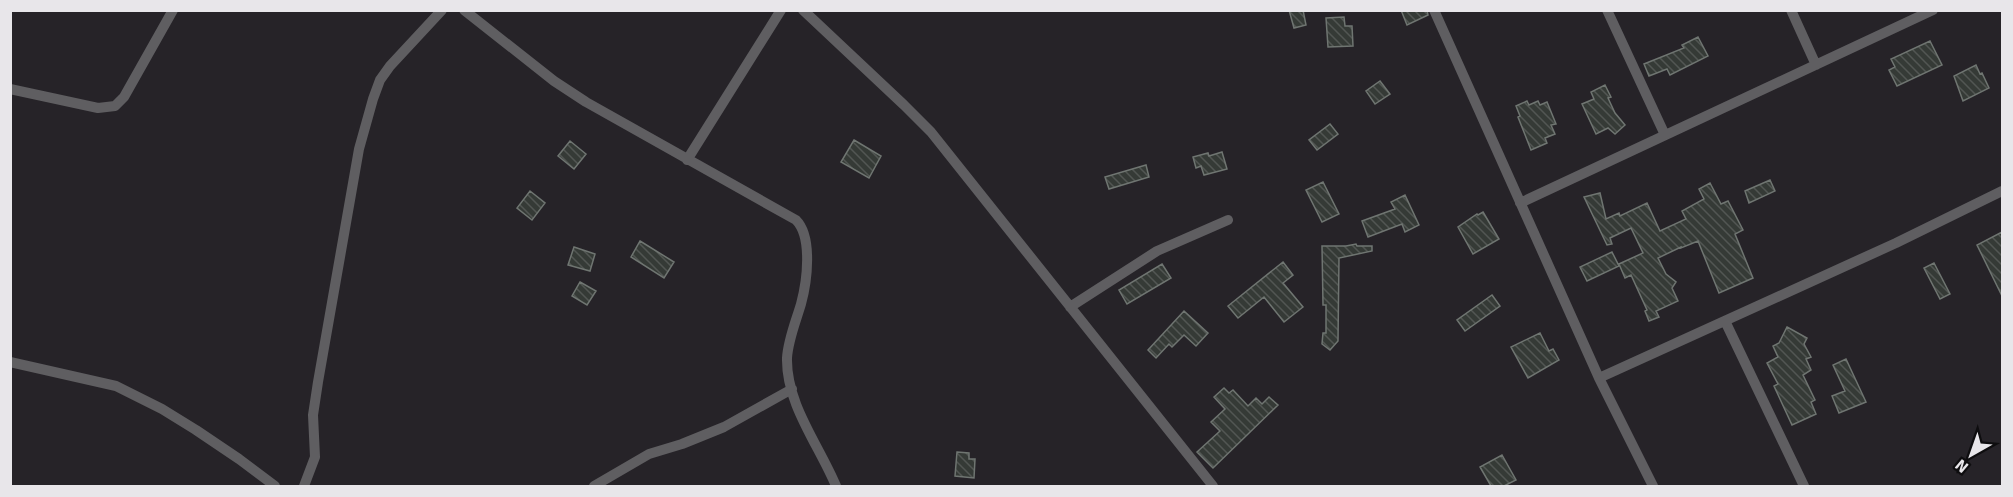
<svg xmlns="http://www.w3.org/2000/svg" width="2013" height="497" viewBox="0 0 2013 497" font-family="Signika,sans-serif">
  <defs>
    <pattern id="building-back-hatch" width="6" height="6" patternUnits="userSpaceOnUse" patternTransform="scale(1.5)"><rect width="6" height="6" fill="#353a36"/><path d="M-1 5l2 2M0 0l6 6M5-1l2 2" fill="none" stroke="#525653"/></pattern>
  </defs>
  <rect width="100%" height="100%" fill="#262328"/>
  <!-- building -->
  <path fill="url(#building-back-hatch)" stroke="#6f7571" stroke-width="1.5" d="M1289,10H1303L1306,25L1294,28Z
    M1401,10H1427L1428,15L1407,25Z
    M1344,17L1345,26H1352L1353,46L1328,47L1326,18Z
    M1698,37L1708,56L1670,75L1667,69L1649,76L1644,64L1684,48L1682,45Z
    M1930,41L1942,65L1897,86L1889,70L1895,67L1891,59Z
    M1976,65L1980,74L1982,73L1989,88L1963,101L1954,76Z
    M1380,81L1390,94L1375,104L1366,91Z
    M1605,85L1611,97L1608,98L1615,113L1625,125L1615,134L1608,128L1596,134L1582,104L1594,99L1591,92Z
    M1527,101L1529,105L1538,101L1540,105L1547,102L1556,124L1551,125L1555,134L1545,138L1547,143L1531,150L1518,117L1520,116L1516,106Z
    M1330,124L1338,134L1317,150L1309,140Z
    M854,140L881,156L869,178L841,162Z
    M570,141L586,154L574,169L558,156Z
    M1222,152L1227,169L1204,175L1201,166L1196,168L1193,157L1208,153L1209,156Z
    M1146,165L1149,177L1109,189L1105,177Z
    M1770,180L1775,191L1749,203L1745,191Z
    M1323,182L1339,214L1322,222L1306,190Z
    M1710,183L1721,204L1728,201L1743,230L1735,234L1753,278L1719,293L1698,241L1681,248V247L1658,258L1666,274L1676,282L1672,288L1678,301L1656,311L1659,317L1649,321L1645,311L1647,310L1631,275L1625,278L1619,264L1643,253L1631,228L1610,238L1612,244L1607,245L1584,197L1600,193L1606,219L1619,213L1620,216L1647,203L1660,231L1686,219L1682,211L1704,199L1699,189Z
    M530,191L545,203L532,220L517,208Z
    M1405,195L1419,225L1405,232L1402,224L1368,237L1362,221L1395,209L1391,202Z
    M1483,212L1499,239L1473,254L1458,227L1477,214L1478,215Z
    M2002,232V296L1977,245Z
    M640,241L674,262L664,278L631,257Z
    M1356,244L1357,246H1372V251L1339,258L1338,341L1330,350L1322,344L1323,333H1326V305H1323L1322,246H1346Z
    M574,247L595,254L590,271L568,265Z
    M1612,252L1619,266L1587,281L1580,267Z
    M1283,262L1293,275L1283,283L1303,307L1284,322L1264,297L1238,318L1228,306Z
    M1934,263L1950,294L1940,299L1924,268Z
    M1162,264L1171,278L1127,304L1119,290Z
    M580,282L596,291L587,305L572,296Z
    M1492,295L1500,306L1465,331L1457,320Z
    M1184,311L1208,333L1196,346L1184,335L1172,347L1169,344L1156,358L1148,350Z
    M1787,327L1807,338L1804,344L1811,357L1806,359L1811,370L1803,375L1815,400L1811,402L1816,414L1792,425L1774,386L1778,384L1767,363L1778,357L1773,346L1779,343Z
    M1540,333L1549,351L1553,349L1559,360L1528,378L1511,347Z
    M1846,359L1866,402L1839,413L1832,396L1845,391L1833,365Z
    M1224,388L1229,393L1233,390L1248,406L1256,398L1262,404L1269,397L1278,405L1213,468L1197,452L1220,431L1211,422L1225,409L1214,397Z
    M957,452L969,453V459H975L974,478L955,476Z
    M1502,455L1516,480L1504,486H1491L1480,467Z"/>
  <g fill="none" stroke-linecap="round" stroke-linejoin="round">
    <!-- street -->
    <path stroke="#5f5e61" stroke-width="10" d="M464,10L554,81L586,102L796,220C813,237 807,282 801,304C796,321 788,340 787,358C786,404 819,445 836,486
      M803,10L904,105L931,132L1213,486
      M1434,10L1599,378L1653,486
      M1607,10L1665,135
      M1791,10L1816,65
      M10,89L98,108L115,106L124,97L173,10
      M687,160L781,10
      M1520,203L1933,10
      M1070,307L1157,251L1228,220
      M1725,321L1804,486
      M10,362L116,386L162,409L196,430L239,459L275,486
      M1599,378L1896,243L2002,191
      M304,486L315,457L313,415L318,382L359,149L373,99L380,80L390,66L442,10
      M594,486L649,454L682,444L724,427L792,389"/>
  </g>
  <!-- border -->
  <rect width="2013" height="497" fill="none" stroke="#e8e6ea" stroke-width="24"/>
  <!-- north arrow -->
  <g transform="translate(1971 455) rotate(220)" stroke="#0e0d0f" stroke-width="4.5" paint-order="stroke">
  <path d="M0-4.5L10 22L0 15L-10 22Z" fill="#e8e6ea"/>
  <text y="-9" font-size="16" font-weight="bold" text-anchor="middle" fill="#e8e6ea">N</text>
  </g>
</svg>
